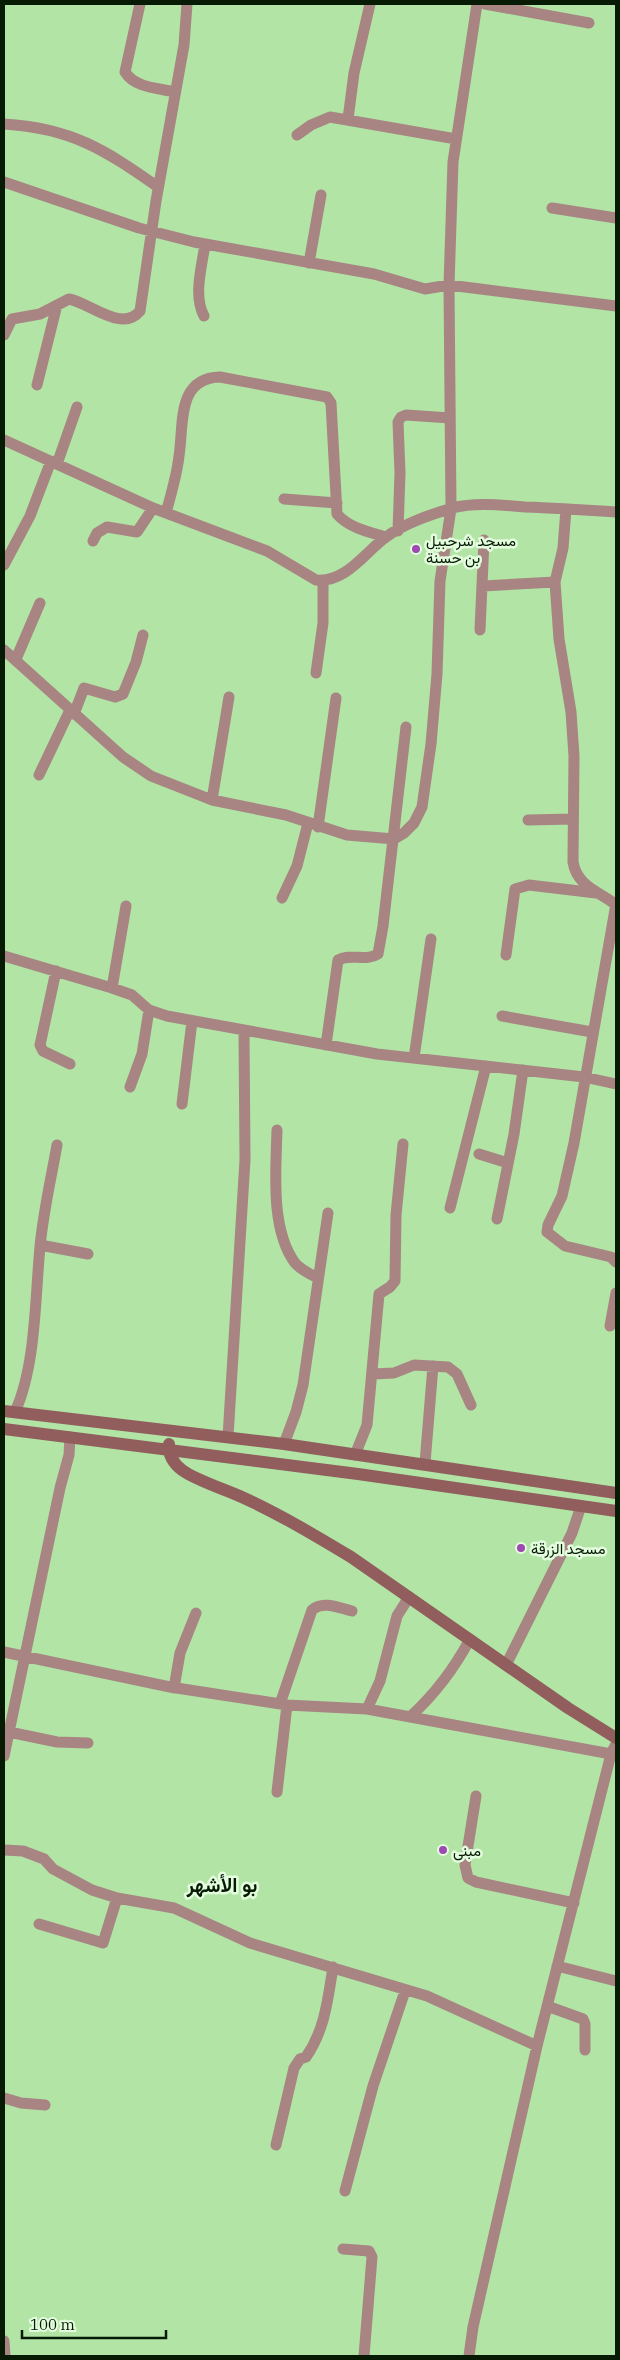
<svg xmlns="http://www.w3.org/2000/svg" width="620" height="2360" viewBox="0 0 620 2360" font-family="'IBM Plex Serif',Vazirmatn,serif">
  <rect width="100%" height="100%" fill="#b1e4a5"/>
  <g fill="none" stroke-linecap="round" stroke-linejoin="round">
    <!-- street -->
    <path stroke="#a88483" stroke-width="11" d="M140,4L125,72C135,88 158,88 175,92
      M485,4L589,23
      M348,119L354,73L370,4
      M4,124C72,128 105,150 158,187
      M297,135L311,125L330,117L456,139
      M4,182L139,228L194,242L374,274L425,289L449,285L616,306
      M552,208L616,218
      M309,263L321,195
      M204,316C193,296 202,266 205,244
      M4,335L12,319L40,314L69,299C90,303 122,333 140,311L156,201L184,45L187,4
      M37,385L57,305
      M4,440L153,508L267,551L316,580C346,583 365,552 386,537C405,523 430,515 452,508C475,502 501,505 525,507C555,508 586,510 616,512
      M57,464L77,407
      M284,499L337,503
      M566,509L563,548L555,582L559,639L571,712L574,756L573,862C577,886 598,891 615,904
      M166,513C171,494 177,475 179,456C184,425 176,378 220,377L327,397L331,403L337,514C349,528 369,532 386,537
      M398,531L400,473L398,422L401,417L406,415L450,418
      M93,541L97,533L107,527L137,532L153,508
      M4,565L30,516L51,461
      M483,586L555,582
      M480,630L484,540
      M4,650L123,757L151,776L212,800L286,815L347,835L394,839L404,833L414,823L422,807L431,744L437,674L440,581L451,509L449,285L453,162L477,4
      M16,659L40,603
      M316,673L323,623V580
      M74,714L84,688L115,697L123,694L136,662L143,635
      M39,775L70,710
      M212,800L229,697
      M528,820L573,819
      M318,827L336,698
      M282,898L297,866L308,823
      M616,904L574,1143L562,1196L548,1225L547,1232L565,1246L611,1257L616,1262
      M506,955L515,889L529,885L596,893
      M4,956L112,988L132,995L149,1010L167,1016L377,1054L584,1077L616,1084
      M56,971L40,1045L43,1051L70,1064
      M112,988L126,906
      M502,1016L592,1032
      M326,1045L338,960C350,953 366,962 378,954L383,926L406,727
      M414,1058L431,939
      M130,1087L142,1054L149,1010
      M182,1104L192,1021
      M277,1130C276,1170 270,1229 295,1263C301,1270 310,1274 318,1278
      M479,1154L508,1163
      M450,1208L486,1066
      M497,1219L514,1134L523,1070
      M40,1245L88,1254
      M610,1326L616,1293
      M373,1374L394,1373L414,1365L448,1367L457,1374L471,1405
      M15,1412C36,1366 35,1298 40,1247C43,1213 51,1179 57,1145
      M228,1437L245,1160L244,1031
      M284,1444L296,1412L303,1385L328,1213
      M355,1455L367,1425L379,1294L390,1287L395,1281L396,1215L403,1144
      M425,1463L433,1366
      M4,1652L170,1687L287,1705L367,1709L611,1754
      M506,1665L572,1533L581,1506
      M174,1688L180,1653L196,1613
      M280,1704L312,1610C323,1600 339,1608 352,1611
      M367,1709L380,1681L397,1616L409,1597
      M411,1716C436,1693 454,1669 470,1639
      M9,1732L57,1742L88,1743
      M4,1756L60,1488L69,1455L70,1437
      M277,1792L287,1705
      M476,1796L465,1865L468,1878L476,1882L574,1903
      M4,1850L23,1851L44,1859L53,1869L92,1890L117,1898L174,1908L250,1943L427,1996L537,2046
      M39,1924L103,1943L117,1898
      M557,1966L616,1981
      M547,2006L583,2019L585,2024V2050
      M4,2098L21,2103L45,2105
      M276,2145L294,2068L300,2059L306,2057C325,2030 328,1998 333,1967
      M345,2191L373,2086L405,1991
      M343,2249L369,2251L372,2257L364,2356
      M4,2341L5,2356
      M469,2356L473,2327L537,2046L611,1754L616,1744"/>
    <!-- secondary -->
    <path stroke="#915d5d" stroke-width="12" d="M4,1411L284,1444L616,1493
      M4,1429L358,1474L616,1511
      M169,1444C168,1455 173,1463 182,1470C195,1480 227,1490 244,1498C281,1515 316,1536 351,1557L568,1708L616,1738"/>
  </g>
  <!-- markers -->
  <g fill="#9f47b3" stroke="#e3fdde" stroke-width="2">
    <circle cx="416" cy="549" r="5"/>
    <circle cx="521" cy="1548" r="5"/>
    <circle cx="443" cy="1850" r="5"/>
  </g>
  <g text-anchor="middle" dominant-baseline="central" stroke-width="5" stroke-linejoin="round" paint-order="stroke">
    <!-- poi labels -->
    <g font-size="15" fill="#071a04" stroke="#e3fdde" text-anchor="start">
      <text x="426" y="540">مسجد شرحبيل<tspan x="426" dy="17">بن حسنة</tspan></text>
      <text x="531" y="1548">مسجد الزرقة</text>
      <text x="453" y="1850">مبنى</text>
    </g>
    <!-- district labels -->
    <g font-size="20" font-weight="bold" fill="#071a04" stroke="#e3fdde">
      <text x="222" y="1884">بو الأشهر</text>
    </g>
  </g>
  <!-- border -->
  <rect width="620" height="2360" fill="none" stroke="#071a04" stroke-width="10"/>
  <!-- scale -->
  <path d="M22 2330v8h144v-8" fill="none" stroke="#071a04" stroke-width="2.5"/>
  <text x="30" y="2330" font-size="15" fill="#071a04" stroke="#e3fdde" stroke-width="4" paint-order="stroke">100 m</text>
</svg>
